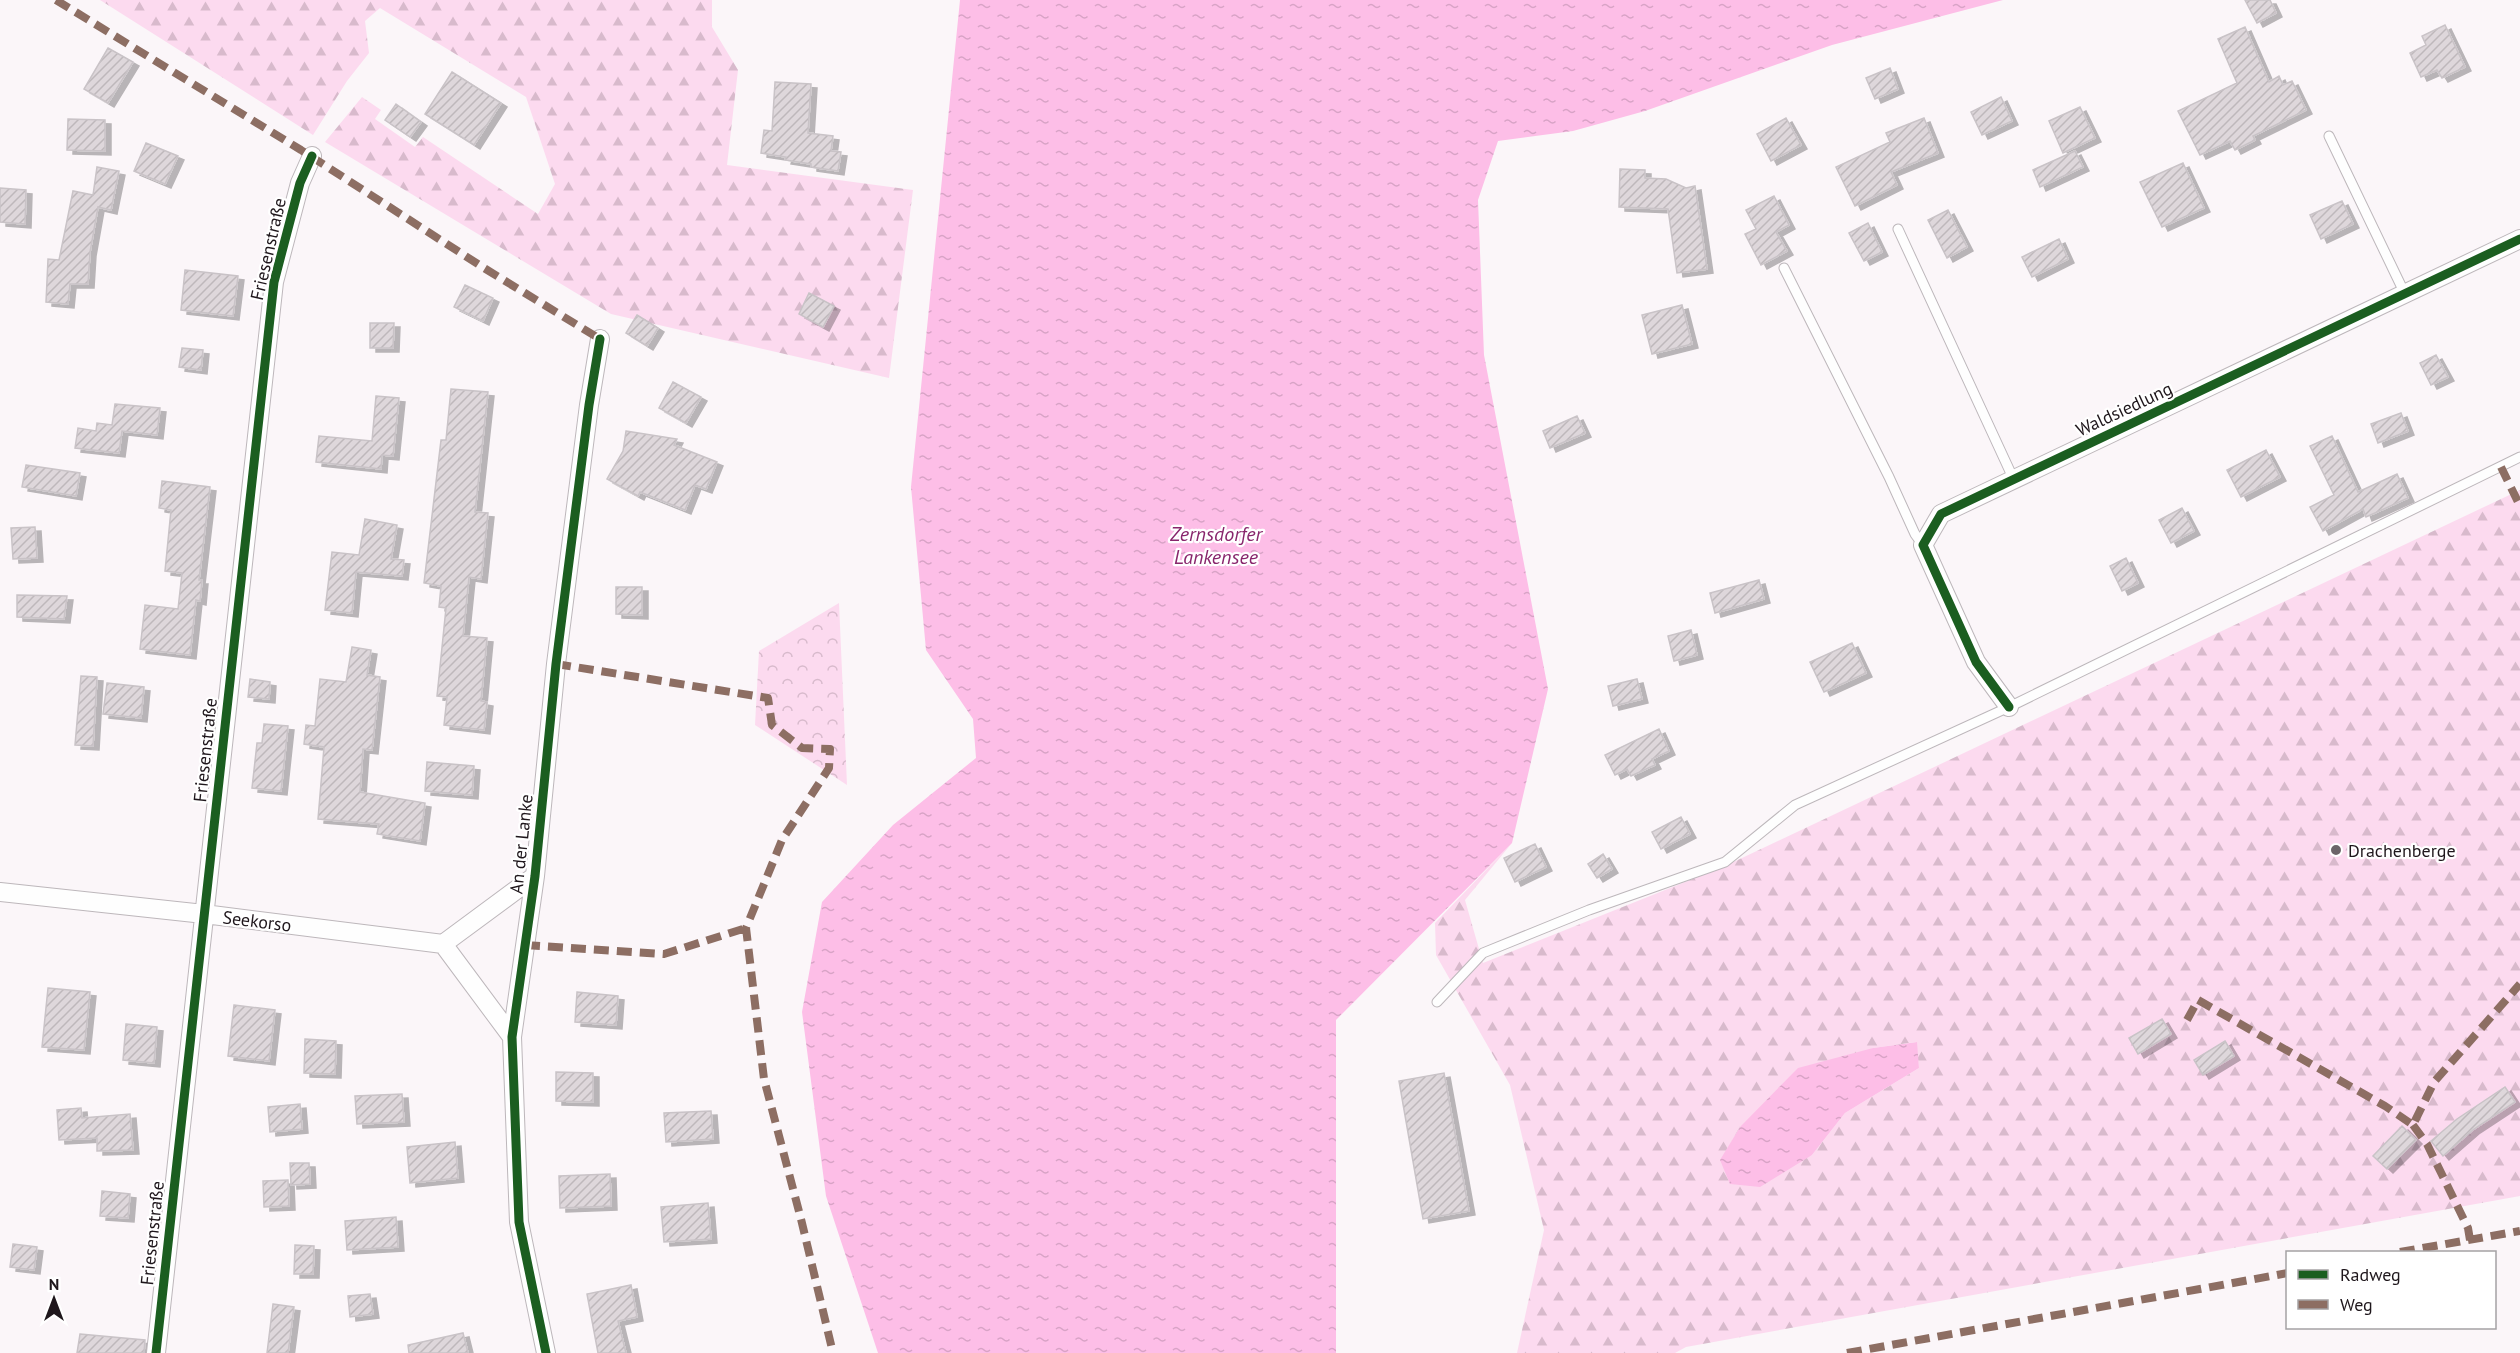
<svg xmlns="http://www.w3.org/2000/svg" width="2520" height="1353" viewBox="0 0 2520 1353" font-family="'PT Sans',sans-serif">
  <defs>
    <pattern id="forest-firs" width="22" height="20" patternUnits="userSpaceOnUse" patternTransform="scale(1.5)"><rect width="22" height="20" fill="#fcdaef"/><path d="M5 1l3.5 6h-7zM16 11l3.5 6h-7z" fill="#d8bacc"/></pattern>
    <pattern id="park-crowns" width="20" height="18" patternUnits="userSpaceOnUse" patternTransform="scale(1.5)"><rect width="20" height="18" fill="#fcdaef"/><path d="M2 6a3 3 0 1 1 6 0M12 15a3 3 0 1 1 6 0" fill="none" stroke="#d8bacc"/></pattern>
    <pattern id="water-ripples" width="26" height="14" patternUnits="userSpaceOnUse" patternTransform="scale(1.5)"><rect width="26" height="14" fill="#fdbee7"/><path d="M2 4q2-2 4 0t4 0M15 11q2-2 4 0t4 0" fill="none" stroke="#d8a3c6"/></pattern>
    <pattern id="building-hatch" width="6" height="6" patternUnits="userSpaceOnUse" patternTransform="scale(1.5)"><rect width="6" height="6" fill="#ded7db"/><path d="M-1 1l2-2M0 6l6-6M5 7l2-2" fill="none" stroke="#beb8bb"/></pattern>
    <filter id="shadow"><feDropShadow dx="6" dy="4" stdDeviation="0" flood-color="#0004"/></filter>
  </defs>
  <rect width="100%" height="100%" fill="#fbf6f9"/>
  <!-- forest -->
  <path fill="url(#forest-firs)" fill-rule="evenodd" d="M100,0H712V27L738,70L727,165L913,190L889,378L611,314L325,142L362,97L381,110L375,119L415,147L423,137L538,214L555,184L526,97L380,8L365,21L369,53L347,81L313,135Z
    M2520,490V1196L1686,1347L1675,1353H1517L1544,1230L1510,1085L1436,955L1435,923L1512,843L1465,900L1483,963L1725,866ZM1916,1042L1919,1068L1845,1113L1812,1155L1731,1184L1721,1160L1740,1127L1873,1048Z"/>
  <!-- park -->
  <path fill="url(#park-crowns)" d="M839,603L847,785L755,725L759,651Z"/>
  <!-- water -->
  <path fill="url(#water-ripples)" d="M960,0H2003L1832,45L1645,111L1573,131L1498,141L1478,200L1484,355L1548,689L1512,843L1336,1020V1353H878L826,1196L802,1012L822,902L893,825L976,758L973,719L926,650L911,487Z
    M1917,1042L1919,1068L1845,1113L1812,1155L1760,1187L1730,1184L1720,1160L1740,1127L1798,1068L1873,1048Z"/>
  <!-- building -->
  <path fill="url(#building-hatch)" stroke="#c9c3c7" stroke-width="1.5" filter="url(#shadow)" d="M2245,0H2270L2276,13L2257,23Z
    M2445,25L2465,67L2442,78L2437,70L2421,77L2410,53L2426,45L2422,36Z
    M2245,27L2269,82L2279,76L2283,85L2292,81L2306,110L2253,136L2255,140L2235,150L2230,141L2200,155L2178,111L2237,83L2218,39Z
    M108,48L133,62L108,103L84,89Z
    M1890,68L1898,89L1875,99L1866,78Z
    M452,72L501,103L474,145L425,114Z
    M775,82L811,84L808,133L833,136L831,151L841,152L838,171L811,167V164L785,160L786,157L761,153L764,130L772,131Z
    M2001,97L2012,121L1982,135L1971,112Z
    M396,104L421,122L410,137L385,120Z
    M2080,107L2095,138L2063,153L2049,121Z
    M1786,118L1801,145L1771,161L1757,134Z
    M1924,118L1938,153L1891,172L1897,185L1855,206L1836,167L1890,142L1886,133Z
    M68,119L105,120V151L67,150Z
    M146,143L178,156L165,184L134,171Z
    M2075,151L2083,167L2040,187L2033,170Z
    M2183,163L2204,208L2162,227L2140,182Z
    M97,167L119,171L111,210L98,207L90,252L88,284H70L68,304L46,302L48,259L59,260L73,191L93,195Z
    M1620,169L1645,170V178L1666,179L1686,188L1695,186L1707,269L1677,273L1668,209L1619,207Z
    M0,188L26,190L25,224L0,222Z
    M1774,196L1789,225L1776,232L1787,251L1761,265L1745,234L1756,229L1746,210Z
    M2342,201L2353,224L2321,239L2310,215Z
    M1948,210L1967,247L1947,258L1928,220Z
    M1868,223L1882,252L1864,261L1849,233Z
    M2059,239L2068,259L2032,277L2022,257Z
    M185,270L238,276L233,316L181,310Z
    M465,285L493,298L483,321L454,307Z
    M809,293L834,306L823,327L799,314Z
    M1682,305L1692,344L1652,354L1642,315Z
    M637,315L658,328L647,346L626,333Z
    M370,323H394L393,348H370Z
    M182,348L203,350L201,370L179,367Z
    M2436,355L2448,377L2431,385L2420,363Z
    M673,382L701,397L686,423L659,408Z
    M451,389L488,392L475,512L488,513L481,579L469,577L463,636L487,638L481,701L487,702L484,730L444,725L447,697L437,696L446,608L439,607L441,586L424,583L441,440H446Z
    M376,396L399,398L393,456L382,455L381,469L316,462L319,436L372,441Z
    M115,404L160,408L157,435L122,431L119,453L75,448L78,428L96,431L97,423L112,425Z
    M2401,413L2408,431L2378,443L2371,424Z
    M1577,416L1585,433L1550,448L1543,431Z
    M626,431L677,439L674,445L717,462L706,489L695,485L685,510L640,492L638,496L607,479L623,451Z
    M2332,436L2358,492L2397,474L2408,498L2366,517L2363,509L2323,531L2310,507L2334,495L2310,446Z
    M2266,450L2280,477L2241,497L2227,470Z
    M26,465L80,473L76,496L22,487Z
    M162,481L210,487L199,580H202L200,601L196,600L190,655L140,649L145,605L178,609L182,573L165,571L171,510L159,508Z
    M2182,508L2194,531L2171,543L2159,520Z
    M365,519L397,525L391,559L404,560L402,576L356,572L352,613L325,610L332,552L359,555Z
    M35,527L37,558L13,559L11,528Z
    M2126,558L2138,583L2122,591L2110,566Z
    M1759,580L1764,599L1715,613L1710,593Z
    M616,587H642V615L616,614Z
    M17,595L67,596L64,619L17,617Z
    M1691,630L1697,655L1674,661L1668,636Z
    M1852,643L1866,673L1824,692L1810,662Z
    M352,647L371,650L367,675L380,677L372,750L363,749L360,792L425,803L420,841L377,834L379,824L318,819L324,747L304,744L306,725L315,726L320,679L346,682Z
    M81,676L97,677L93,746L75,745Z
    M250,679L270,682L269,699L248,697Z
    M1637,679L1642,699L1613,706L1608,686Z
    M107,683L144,687L141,718L103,714Z
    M264,724L288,726L281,791L252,788L257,743H262Z
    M1659,729L1669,751L1652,759L1655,765L1631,776L1627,769L1615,775L1605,755Z
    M427,762L474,766L472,795L425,791Z
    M1681,817L1690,834L1661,849L1652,832Z
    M1535,844L1546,867L1515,882L1504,858Z
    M1603,854L1612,869L1597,878L1588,864Z
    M48,988L90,992L84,1050L42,1047Z
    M577,992L618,996L616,1025L575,1022Z
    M234,1005L275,1010L269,1061L228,1056Z
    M2162,1019L2171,1034L2138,1054L2129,1038Z
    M126,1024L157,1027L154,1063L123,1060Z
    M305,1039L336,1041L335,1074L304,1073Z
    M2225,1041L2234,1056L2203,1075L2194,1060Z
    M556,1072L593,1073V1102L556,1101Z
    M1444,1073L1469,1211L1423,1219L1399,1081Z
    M2505,1087L2515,1102L2474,1129L2443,1156L2431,1141L2457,1119Z
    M402,1094L404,1122L357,1124L355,1096Z
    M300,1104L302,1129L270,1132L268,1107Z
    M81,1108L82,1118L130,1114L133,1150L97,1151V1138L59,1140L57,1110Z
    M711,1111L713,1139L666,1142L664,1113Z
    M2402,1126L2416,1140L2387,1169L2373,1156Z
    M455,1142L458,1178L410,1183L407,1147Z
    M290,1163H309L310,1184L291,1185Z
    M610,1174L611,1206L560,1208L559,1176Z
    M288,1180L289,1206L264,1207L263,1181Z
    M102,1191L130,1194L128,1218L100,1216Z
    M708,1203L711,1239L664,1242L661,1207Z
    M396,1217L398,1247L347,1250L345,1221Z
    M13,1244L37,1247L34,1270L10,1267Z
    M295,1245L314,1246L313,1274H294Z
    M631,1285L637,1317L618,1321L626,1353H598L587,1294Z
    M370,1294L373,1314L350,1317L348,1296Z
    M273,1304L294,1307L288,1353H267Z
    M463,1333L468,1353H409L408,1345Z
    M80,1334L145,1340L144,1353H77Z"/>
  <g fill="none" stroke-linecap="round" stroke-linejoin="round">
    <!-- service casing -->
    <g stroke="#bdb7bb" stroke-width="11">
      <path id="service" d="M2329,136L2405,294
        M1898,229L2014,480
        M1784,268L1889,477L1915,534L1923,545
        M1437,1002L1483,953L1589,910L1725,862L1795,805L2009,707L2520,457"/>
    </g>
    <!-- minor casing -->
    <g stroke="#bdb7bb" stroke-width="20">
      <path id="minor" d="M2009,707L1976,662L1923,545L1941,514L2520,239
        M0,892L204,914L443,944L512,1037
        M443,944L535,876
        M156,1353L274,282L300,183L312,156
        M546,1353L519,1222L512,1037L535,876L556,664L589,405L600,339"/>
    </g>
    <!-- service -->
    <use href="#service" stroke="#fefefe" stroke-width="9"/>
    <!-- minor -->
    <use href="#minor" stroke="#fefefe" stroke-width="18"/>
    <!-- quiet -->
    <path stroke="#8d6e63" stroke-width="8" stroke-dasharray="15 8" stroke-linecap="butt" d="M56,0L301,150L484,268L600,339
      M2501,467L2520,506
      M556,664L768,698L772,725L802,748L830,749L829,768L782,840L746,928L764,1079L801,1219L833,1353
      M525,945L664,954L746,928
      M2187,1020L2198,1000L2385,1106L2413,1125L2434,1082L2520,984
      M2413,1125L2427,1144L2468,1228L2470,1240
      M2400,1252L2520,1231
      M1847,1353L2288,1273"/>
    <!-- cycleway casing -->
    <g stroke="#fff" stroke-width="13">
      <path id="cycleway" d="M2009,707L1976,662L1923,545L1941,514L2520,239
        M156,1353L274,282L300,183L312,156
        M546,1353L519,1222L512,1037L535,876L556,664L589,405L600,339"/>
    </g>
    <!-- cycleway -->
    <use href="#cycleway" stroke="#1b5e20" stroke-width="9"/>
  </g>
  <!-- markers -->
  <circle fill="#6c6569" stroke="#fff" stroke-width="2" cx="2336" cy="850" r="6"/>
  <g text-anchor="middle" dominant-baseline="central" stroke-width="4.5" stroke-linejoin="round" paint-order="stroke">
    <!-- street labels -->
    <g font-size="18" fill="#1f171c" stroke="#fff">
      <text transform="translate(268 249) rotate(-77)">Friesenstraße</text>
      <text transform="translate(2124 409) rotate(-25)">Waldsiedlung</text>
      <text transform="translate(205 750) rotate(-84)">Friesenstraße</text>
      <text transform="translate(521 844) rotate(-84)">An der Lanke</text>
      <text transform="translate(257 921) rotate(7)">Seekorso</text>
      <text transform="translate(152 1233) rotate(-84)">Friesenstraße</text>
    </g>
    <!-- poi labels -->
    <g font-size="18" fill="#1f171c" stroke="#fff" text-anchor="start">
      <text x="2348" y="850">Drachenberge</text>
    </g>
    <!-- water labels -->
    <g font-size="20" font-style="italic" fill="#88256c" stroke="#fff">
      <text x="1216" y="534">Zernsdorfer<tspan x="1216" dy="23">Lankensee</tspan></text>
    </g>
  </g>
  <!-- legend -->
  <rect x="2286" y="1251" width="210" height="78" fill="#ffffff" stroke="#a5a2a4" stroke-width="1.5"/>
  <rect x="2298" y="1270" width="30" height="9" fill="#1b5e20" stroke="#a5a2a4" stroke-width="1.5"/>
  <text x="2340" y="1281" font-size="18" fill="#1f171c">Radweg</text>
  <rect x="2298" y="1300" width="30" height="9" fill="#8d6e63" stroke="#a5a2a4" stroke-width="1.5"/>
  <text x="2340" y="1311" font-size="18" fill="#1f171c">Weg</text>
  <!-- north arrow -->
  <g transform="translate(54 1299)" stroke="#ffffff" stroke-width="4.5" paint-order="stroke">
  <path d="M0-4.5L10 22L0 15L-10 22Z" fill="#1f171c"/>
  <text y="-9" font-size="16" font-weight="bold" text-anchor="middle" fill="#1f171c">N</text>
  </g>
</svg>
